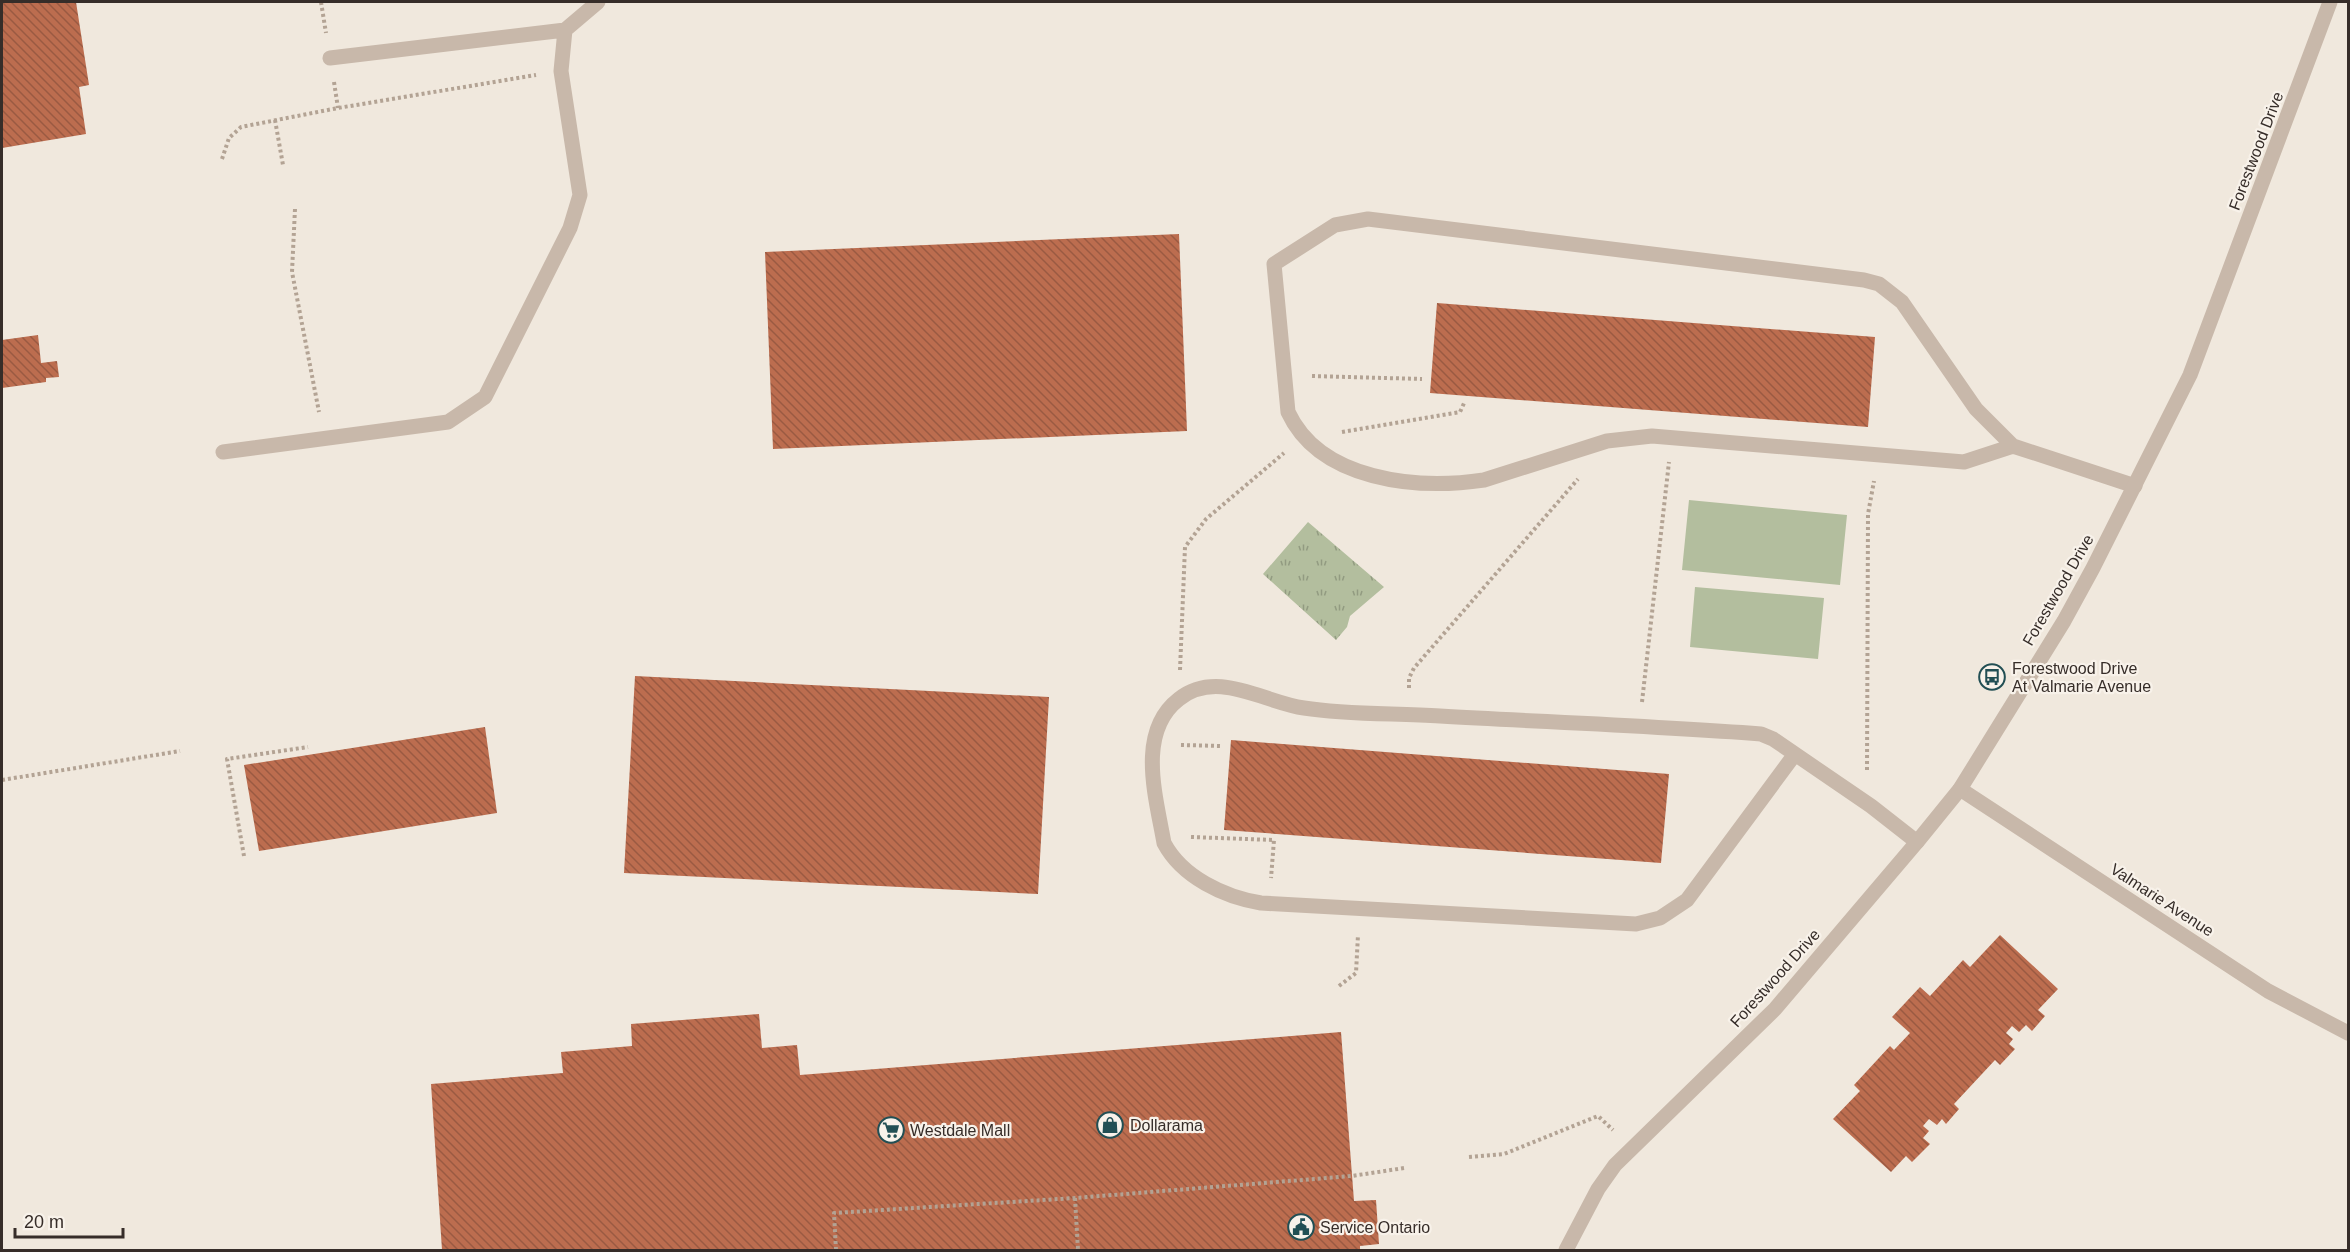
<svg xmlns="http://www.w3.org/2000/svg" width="2350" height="1252" viewBox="0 0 2350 1252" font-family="Helvetica,sans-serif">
  <defs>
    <pattern id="park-tufts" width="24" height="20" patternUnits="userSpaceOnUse" patternTransform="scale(1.5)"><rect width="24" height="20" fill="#b3be9e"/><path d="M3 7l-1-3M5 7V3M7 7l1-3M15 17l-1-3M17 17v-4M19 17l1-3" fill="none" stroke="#929b81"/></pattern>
    <pattern id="building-back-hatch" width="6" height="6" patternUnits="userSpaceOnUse" patternTransform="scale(1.5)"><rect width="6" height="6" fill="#bc6d4f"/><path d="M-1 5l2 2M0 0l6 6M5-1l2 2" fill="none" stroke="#9a5a42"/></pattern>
  </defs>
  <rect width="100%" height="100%" fill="#f0e8dd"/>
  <!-- green -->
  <path fill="#b3be9e" d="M1689,500L1847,515L1840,585L1682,570Z
    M1695,587L1824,598L1818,659L1690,647Z"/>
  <!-- park -->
  <path fill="url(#park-tufts)" d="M1308,522L1384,587L1350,616L1347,627L1336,640L1263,574Z"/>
  <!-- building -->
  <path fill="url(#building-back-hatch)" d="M2,2H76L89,85L79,87L86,134L2,148Z
    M1179,234L1187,431L773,449L765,252Z
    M1437,303L1875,337L1868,427L1430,393Z
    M38,335L41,363L57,361L59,377L46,378V382L2,388V340Z
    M635,676L1049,697L1038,894L624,873Z
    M485,727L497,813L259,851L244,765Z
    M1231,740L1669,774L1661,863L1224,830Z
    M2000,935L2058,989L2038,1010L2045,1016L2032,1031L2026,1025L2019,1032L2012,1026L2006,1033L2013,1039L2009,1044L2015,1049L2000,1065L1995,1060L1954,1104L1959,1109L1946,1124L1942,1119L1937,1125L1929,1119L1923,1126L1929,1131L1923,1138L1930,1144L1912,1162L1906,1156L1891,1172L1833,1119L1860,1091L1854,1085L1890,1046L1894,1050L1910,1033L1892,1017L1920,987L1930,996L1963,960L1970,967Z
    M759,1014L762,1048L797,1045L800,1075L1341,1032L1354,1201L1376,1200L1379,1244L1360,1246V1250H442L431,1084L563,1073L561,1052L632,1046L631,1024Z"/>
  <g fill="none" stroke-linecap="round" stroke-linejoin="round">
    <!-- path -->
    <path stroke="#b3a394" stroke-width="4" stroke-dasharray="3 3" stroke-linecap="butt" d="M321,2L326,33
      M334,82L338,108
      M275,120L283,165
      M222,159L229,138L241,127L338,108L536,75
      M295,209L292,272L319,412
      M1312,376L1422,379
      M1342,432L1460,412L1465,401
      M1180,670L1185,547L1206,519L1284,453
      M1409,688V678L1414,668L1578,479
      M1642,702L1669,462
      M1181,745L1222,746
      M1867,770L1868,514L1874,481
      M2,780L180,751
      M1191,837L1274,840L1271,878
      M244,856L227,759L308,747
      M1339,986L1356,973L1358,935
      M1469,1157L1504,1154L1598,1116L1613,1130
      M1075,1198L1078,1250
      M836,1250L834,1213L1075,1198L1352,1176L1404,1168"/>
    <!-- service -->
    <path stroke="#c8b8aa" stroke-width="15" d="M330,58L565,30L598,2
      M2013,446L1976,409L1902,302L1879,284L1864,280L1368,219L1335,225L1274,264L1288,412C1320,481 1417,490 1484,480L1607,441L1652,436L1964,462L2013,446L2135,486
      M223,452L448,422L485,397L570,228L580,195L561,71L565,30
      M1795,754L1687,900L1660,918L1636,924L1261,903C1224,897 1182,877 1164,843C1156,797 1136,732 1179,699C1217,669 1263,702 1304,708C1348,715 1395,713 1440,716C1547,722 1654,726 1761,734L1773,739L1871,806L1917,842"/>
    <!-- minor -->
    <path stroke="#c8b8aa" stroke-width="15" d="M1960,789L2268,991L2348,1033"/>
    <!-- tertiary -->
    <path stroke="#c8b8aa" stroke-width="15" d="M1566,1250L1598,1189L1615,1165L1775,1009L1917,842L1960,789L2064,621L2093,568L2190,375L2330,2"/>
  </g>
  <!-- icons -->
  <defs>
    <g id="bus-ring" transform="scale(1.35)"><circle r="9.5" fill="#f8f2ea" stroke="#224f54" stroke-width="1.5"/><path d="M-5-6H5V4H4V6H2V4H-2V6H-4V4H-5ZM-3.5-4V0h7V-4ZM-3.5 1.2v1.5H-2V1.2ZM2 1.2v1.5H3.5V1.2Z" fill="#224f54"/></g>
    <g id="shop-ring" transform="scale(1.35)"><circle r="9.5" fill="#f8f2ea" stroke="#224f54" stroke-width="1.5"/><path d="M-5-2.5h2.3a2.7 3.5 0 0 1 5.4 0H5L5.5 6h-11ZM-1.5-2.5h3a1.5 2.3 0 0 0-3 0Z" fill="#224f54"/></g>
    <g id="supermarket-ring" transform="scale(1.35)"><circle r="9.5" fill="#f8f2ea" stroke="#224f54" stroke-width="1.5"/><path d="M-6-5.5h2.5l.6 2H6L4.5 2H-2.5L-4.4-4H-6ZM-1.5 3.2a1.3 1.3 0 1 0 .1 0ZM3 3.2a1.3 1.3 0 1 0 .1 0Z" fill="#224f54"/></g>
    <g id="civic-ring" transform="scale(1.35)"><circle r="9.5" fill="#f8f2ea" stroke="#224f54" stroke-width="1.5"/><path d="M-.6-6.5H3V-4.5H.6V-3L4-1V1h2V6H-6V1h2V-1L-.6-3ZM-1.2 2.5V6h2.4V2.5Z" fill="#224f54"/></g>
  </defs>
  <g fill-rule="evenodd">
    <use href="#bus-ring" x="1992" y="677"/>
    <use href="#shop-ring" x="1110" y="1125"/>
    <use href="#supermarket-ring" x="891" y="1130"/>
    <use href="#civic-ring" x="1301" y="1227"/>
  </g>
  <g text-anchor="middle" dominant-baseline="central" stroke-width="4.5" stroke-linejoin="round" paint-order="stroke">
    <!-- street labels -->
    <g font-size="16" fill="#362d29" stroke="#f8f2ea">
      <text transform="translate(2256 151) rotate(-69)">Forestwood Drive</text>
      <text transform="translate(2058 590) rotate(-60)">Forestwood Drive</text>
      <text transform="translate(2162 900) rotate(33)">Valmarie Avenue</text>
      <text transform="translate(1775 978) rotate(-48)">Forestwood Drive</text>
    </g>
    <!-- poi labels -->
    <g font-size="16" fill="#362d29" stroke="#f8f2ea" text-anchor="start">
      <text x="2012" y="668">Forestwood Drive<tspan x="2012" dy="18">At Valmarie Avenue</tspan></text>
      <text x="1130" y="1125">Dollarama</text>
      <text x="910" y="1130">Westdale Mall</text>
      <text x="1320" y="1227">Service Ontario</text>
    </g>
  </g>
  <!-- border -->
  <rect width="2350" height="1252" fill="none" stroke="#362d29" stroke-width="6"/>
  <!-- scale -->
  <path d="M15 1228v9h108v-9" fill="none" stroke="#362d29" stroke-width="3"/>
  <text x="24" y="1228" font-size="18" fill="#362d29" stroke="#f8f2ea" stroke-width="4.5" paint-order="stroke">20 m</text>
</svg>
